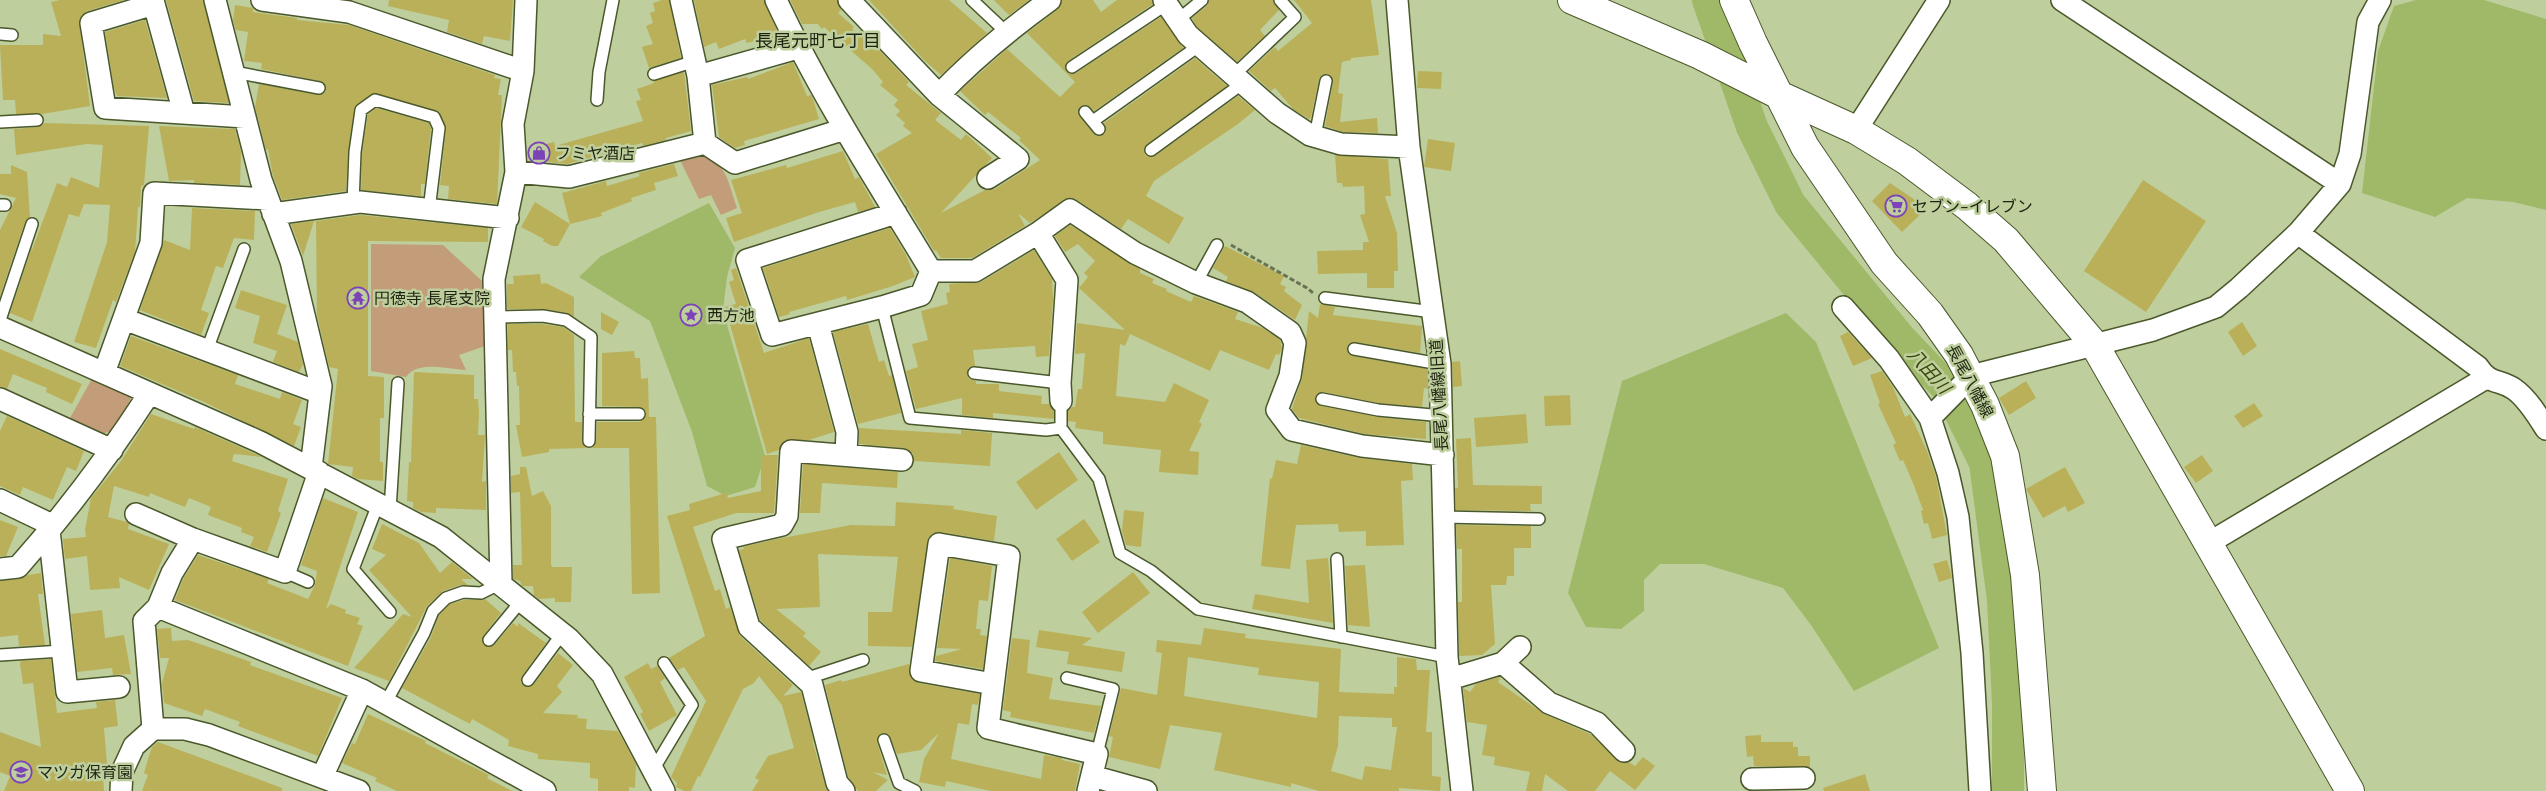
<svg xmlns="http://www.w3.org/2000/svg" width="2546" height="791" viewBox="0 0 2546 791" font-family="'DM Sans','Noto Sans JP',sans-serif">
  <rect width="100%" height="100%" fill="#becf9d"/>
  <!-- green -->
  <path fill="#c39c79" d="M691,153C726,158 727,178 737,208L721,215L711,195L699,199L679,158Z
    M371,244L443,245L482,281L488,345L459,355L466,370C447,369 418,360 406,377L371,371Z
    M94,375L133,394L114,430L102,434L69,420Z"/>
  <!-- water -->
  <path fill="#a0b969" d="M2416,0H2484L2546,19V210L2513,202L2467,198L2435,217L2362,193L2378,51L2394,6Z
    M709,203L735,248L727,277L723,311L765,456L755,487L726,496L707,486L692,432L650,321L579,277L601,256Z
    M1786,313L1816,342L1939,648L1854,691L1811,625L1783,588L1704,564H1660L1644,580V611L1621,629L1586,627L1568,593L1622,381Z"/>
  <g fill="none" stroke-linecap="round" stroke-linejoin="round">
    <!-- river -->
    <path stroke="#a0b969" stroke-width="32" d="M1708,0L1752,127L1790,204L1899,337L1949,390L1985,463L2003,600L2008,704V791"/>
  </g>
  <!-- building -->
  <path fill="#bab059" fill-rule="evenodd" d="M60,0H124L87,11L79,20L90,106L42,114H16L15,100H3L0,45H43V34L61,36L51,2Z
    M166,0H203L229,103L194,101Z
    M389,0H513L510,41L484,36L482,44L447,32L449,20L388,6Z
    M662,0H669L681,58L649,68L642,47L653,44L646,26L653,23L650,13L655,11L653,3Z
    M694,0H764L781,40L767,44L766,38L747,43L745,39L719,49L716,42L704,47Z
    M790,0H837L841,10L838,13L854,27L852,29L879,50L909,82L906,85L941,113L935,120L961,140L966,134L992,158L941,213L985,190L995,189L1040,160L1019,140L1021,138L988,112L985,115L960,91L1007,49L1060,97L1075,82L1027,33L1057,10L1062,0H1093L1101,12L1117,0H1152L1153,4L1068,61L1065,68L1069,74L1076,73L1161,17L1183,48L1094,111L1087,105L1080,107L1079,116L1096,136H1101L1106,132L1104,123L1195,58L1227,86L1147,144L1144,150L1145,155L1151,157L1155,156L1238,96L1255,110L1238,124L1154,181L1146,196L1184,218L1169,244L1128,219L1121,229L1077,200L1069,198L1030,223L1018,213L1025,226L972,258H941L936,250L934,251L876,154L912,133L903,126L905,123L896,115L900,111L894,105L898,100L880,85L883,82L872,69L824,27L822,29L818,24H802Z
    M869,0H949L987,33L941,75L924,60Z
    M994,0H1029L1009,15Z
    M1209,0H1273L1279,10L1260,30L1265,36L1237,62L1197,27L1192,18L1207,6Z
    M1294,0H1371L1379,55L1351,58V60L1342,62L1338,93L1343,94L1340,122L1377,118L1378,133L1343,132L1325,126L1333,82L1328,74H1323L1319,79L1311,117L1309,119L1293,109L1275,88L1271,91L1249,71L1275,47L1278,51L1312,23Z
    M235,5L253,8V12L297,18V20L349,25L495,75L494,78L501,79L498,95H502L497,204L448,199L449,186L440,185L446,129L439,112L374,93L357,104L354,109L348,152L346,191L282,200L273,176L268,149L266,150L255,107L259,84L318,95L325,92L326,86L320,81L261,69L262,63L244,61L248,32L236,30L233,20Z
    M145,20L167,98L117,96L114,88L105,32Z
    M793,62L807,96L811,95L813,99L819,119L744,141L745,145L735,148L719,137L712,85L747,77L748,79Z
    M1418,71L1442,72L1441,89L1417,88Z
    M684,72L691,131L666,138V140L643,146L642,143L567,164L548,162L547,160L531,161L528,149L554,142L555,146L643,121L636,101L641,100L637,89L654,83L653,81Z
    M376,108L429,123L431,129L425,184H421V196L361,190L362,153L368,114Z
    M44,123L149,126L144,185L141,186L140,207H138L135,252L116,302L113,300L96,348L74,342L107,242L110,205L84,204L79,217L69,214L32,322L10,313L32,247V250L57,183L67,187L71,177L99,188L103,145L87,144L16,155L14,129L38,127Z
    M159,126L235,129L241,152L240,185L194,183V180L169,181Z
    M1428,139L1455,143L1451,171L1424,167Z
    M843,151L855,179L859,177L875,207L858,212L855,202L819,212L734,242L726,218L742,213L731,180L786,165L787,168Z
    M1335,155L1388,159L1391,196H1385L1397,233L1398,271H1394V288H1367V273L1318,274L1317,251L1363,250V242H1369L1360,215L1365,214L1364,186L1343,187L1342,183H1337Z
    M674,164L678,176L654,183L656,190L631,198L632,201L601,213L602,216L570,224L558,246H552L543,241L544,239L521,227L535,202L570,224L562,193L606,181L607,186L640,176L638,173Z
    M11,165L27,172L30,217L25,222L0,296V230L16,198L0,194V174H11Z
    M2143,180L2206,221L2146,312L2084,271Z
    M1890,183L1927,208L1902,232L1872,201Z
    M192,208L255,211L254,240L234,238L223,268L216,266L201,310L209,313L201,335L140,310L164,240L190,250Z
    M360,215L488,228V242L368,241V376L384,377V418H380V462H383V481L358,479L352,476L353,467L328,464L338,369L329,367L317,315L316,221Z
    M314,221L303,256L291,224Z
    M1070,225L1140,269V273L1154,279L1152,283L1167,289L1166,291L1191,302L1194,296L1238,312L1235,319L1263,328L1280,340L1282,348L1279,355L1276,354L1269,370L1220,350L1210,371L1130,334L1125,346L1120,344L1116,396L1165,402L1174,383L1209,400L1199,422L1202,424L1189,451L1199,452L1198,475L1159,472L1161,450L1103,444V432L1075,428L1076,422L1068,421V411L1072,407H1075L1078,389H1082L1085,353L1075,354L1077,323L1125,330L1079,288L1088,277L1084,273L1095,261L1078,244L1065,252L1055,236Z
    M890,228L906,255L915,277L893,286L847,300L846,296L789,312L790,314L779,317L763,268Z
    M1225,246L1284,276L1280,284L1286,287L1284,291L1302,305L1295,320L1254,292L1226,281L1228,277L1213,268Z
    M1034,250L1052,279L1053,298L1049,356L1036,357L1035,346L973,350L975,366L968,368L967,373L969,379L976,381V384H999V391L1042,396L1041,404H1049L1054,411V419L993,413V418L962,415V398L916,409L906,371L918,367L912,344L928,340L921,311L948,304L946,293L950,292L949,284L981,282Z
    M736,268L764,353L809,338L834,432L809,440H786L781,444L779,450L767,454L725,307L736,304L729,282L734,280L731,270Z
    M540,274L541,284L546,283L574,297V317L567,313L544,309H507V284H514L513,276Z
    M241,290L287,305L277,334L298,342L303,364L299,372L273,362L277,351L253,343L260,316L235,308Z
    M1320,304L1335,307L1333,315L1422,326L1420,353L1355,342L1349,344L1347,348L1349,354L1353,356L1428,369V389L1424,388L1422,407L1379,403L1323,392L1317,394L1315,398L1317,404L1321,406L1377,417L1426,422V439L1364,434L1299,418L1292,409L1302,378L1309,311L1318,318Z
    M601,312L619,322L612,335L601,329Z
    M2242,322L2257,346L2243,356L2228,332Z
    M508,324H542L563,327L574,335L575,422H582V441L587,448L549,449V452L522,457L516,425H520L519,386H517L516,372H513L512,350H508Z
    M868,324L879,362L884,360L889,376L892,375L901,413L858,424L833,332Z
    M1848,332L1872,358L1853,366L1840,336Z
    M131,336L238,375L235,384L280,399L282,392L302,400L293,424L301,427L294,446L204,402L120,366Z
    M0,349L82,384L72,404L46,392L47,388L13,374L7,389L0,387Z
    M634,351L635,358H640L641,379L648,378L649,417H656L660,593L632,594L629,448H592L596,442L597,422H639L646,417V411L639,407L602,406V353Z
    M1460,361L1462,386L1453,387L1452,362Z
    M1882,371L1893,387L1905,417L1910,414L1927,451L1936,477L1947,535L1932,539L1928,523L1924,524L1921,511L1923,510L1913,483L1903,460L1900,461L1893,445L1896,443L1878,404L1880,403L1870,375Z
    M414,372L474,375V399H478L479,413L478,435H485L482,482L486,481V510L436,508V513L421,512L413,508V502L407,501L409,462H411Z
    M2026,381L2036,398L2009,415L1999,398Z
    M1570,395L1571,425L1545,426L1544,396Z
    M2254,403L2263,416L2243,428L2234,416Z
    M151,414L194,429L195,427L262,457L234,454L232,461L288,479L278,511L281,513L267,552L250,546L254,537L241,532L242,528L208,515L211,507L189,498L185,507L150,493L149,497L114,486L108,517L127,522L129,524L128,529L169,544L149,590L119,577L120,588L90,590L87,556L65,559L63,539L86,537L85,530L91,498L121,461Z
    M1526,414L1528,443L1476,447L1474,418Z
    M7,416L84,451L76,471L67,467L53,500L23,487L20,495L0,486V431Z
    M859,428L961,434V430L992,433L990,466L914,461L913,454L903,448L859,444Z
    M1471,438L1473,485L1542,486V504H1530L1531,511L1456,510L1455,488H1458L1456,439Z
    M1301,445L1359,458L1412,464L1413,480L1401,481L1404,545L1366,546V531L1339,532L1338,524L1296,525L1290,569L1261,566L1270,478L1272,479L1276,460L1297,464Z
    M1059,452L1078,480L1036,510L1016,482Z
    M767,455H778L774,513H736L693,527L715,591L720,589L726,609L730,607L740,636L793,685L783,696L801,692L814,743L812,740L827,791H752L759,780L755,778L768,756L794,748L782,705L759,676L754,683L743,689L700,777L698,776L691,791H684L676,787L677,783L671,777L706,701L684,667L678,670L669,658L705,636L667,516L690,510L689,504L726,493L728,498L761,491V456Z
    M2202,455L2213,471L2196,483L2184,467Z
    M803,464L898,472L897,488L822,483L820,513H800Z
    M520,467H526L532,496L543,491L551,506V564L552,567H572L571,602H555V598L539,599L534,595L533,586H522L520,581L513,579V565H522L520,492L511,493V476L520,474Z
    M2065,467L2085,503L2068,512L2065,506L2043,518L2026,489Z
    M323,498L358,512L326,609L331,604L346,610L345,613L360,618L357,624L363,626L348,666L175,600L183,579L198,555L269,579L267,583L308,599L315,585L317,571L301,565Z
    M896,502L954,506L953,509L997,516L994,541L941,532L934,533L929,537L912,647L868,646V612H892L898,557L818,554L820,607L776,609L806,633L803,636L821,652L809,666L760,620L739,550L744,549L743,547L777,539L851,525L895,526Z
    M1124,510L1144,512L1141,547L1126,545L1122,531Z
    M1084,519L1100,542L1072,561L1056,539Z
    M0,520L18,527L6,556H0Z
    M382,524L419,543L440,573L452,562L473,579H461L468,585H460L443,591L427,606L389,681L354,668L403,614L412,617L369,570L386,555L372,549Z
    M1456,525L1531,526V548H1514V576H1507L1506,585H1491L1495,644L1482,655L1459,656L1458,602H1462V549H1457Z
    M950,558L992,566L988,601L979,600L976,629H981L980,635L987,636L983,669L935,661L936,656L962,649L937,648Z
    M1328,558L1333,623L1252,609L1255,594L1309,603L1306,560Z
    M1947,560L1952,578L1939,582L1933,564Z
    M1365,565L1370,627L1348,625L1345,566Z
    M1133,572L1150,593L1098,633L1082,612Z
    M41,573L43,594H38L45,645L19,646L18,635L0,637V581L19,579L28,575Z
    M485,599L501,613L483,636L484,645L488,647L494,645L513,623L518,627V623L546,643L522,676L521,683L527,687L534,684L558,653L573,665L557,686L562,692L543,713L578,715L577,718L587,719L586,729L618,731L636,764L635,788L629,787V791H598V779L590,778V763L538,759V754L508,746L509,740L472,719L470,724L402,688L431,637L439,615L450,604L464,600Z
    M102,610L105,638L124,635L131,674L113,675L112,668L77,672L71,614Z
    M171,628L172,641L188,640L217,650L251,662L250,665L342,698L318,756L238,726L240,722L205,709L202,716L164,703L162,683L169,658H160L157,629Z
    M1204,628L1246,634L1245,638L1341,649L1339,692L1394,694V687H1397V657L1416,659L1417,670H1430L1426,732H1432V776L1441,777L1440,791L1399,788V791H1319L1291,783V787L1214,770L1222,733L1170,725L1160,769L1109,757L1113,737L1109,736L1121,688L1157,695L1162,653L1156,652L1157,640L1201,645ZM1188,657L1259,668L1258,675L1319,682L1317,718L1184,696ZM1339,716L1392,718V727H1397L1391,770L1365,766L1362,780L1331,771L1338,746Z
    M1039,630L1092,638L1082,645L1125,652L1122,672L1067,664L1069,652L1036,647Z
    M1012,638L1030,640L1027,673L1053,678L1049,699L1101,706L1094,733L1010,717L1011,712L1003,710Z
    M51,659L57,713L97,708L96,702L115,700L118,726L104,728L108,776H103L104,791H4L10,776L0,772V732L41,747L33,683L23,684L20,664L21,661Z
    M648,663L651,669L657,666L665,678L660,682L677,715L649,731L640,714L643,712L624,677Z
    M909,664L910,676L918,683L980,694L978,705L972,704L969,725L958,723L951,759L1041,779L1044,755L1062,758V760L1080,764L1075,791H991L946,781L945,787L919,782L924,759L939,733L921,750L897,754L889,735L885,733L879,735L877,742L887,775L873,772L888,780L876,791H858L848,777L825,685L841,680L842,682Z
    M1499,677L1500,679L1498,682L1544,714L1590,734L1620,763L1629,762L1635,766L1643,757L1655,766L1635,790L1610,771L1595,791H1568L1545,774L1542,791H1526L1530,772L1494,765L1495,757L1482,755L1487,725L1467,722L1463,688L1470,692L1476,684Z
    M368,714L426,741L425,743L489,775L487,778L512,791H397L375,781L377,778L342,763L352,743L355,744Z
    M1761,735V742H1793V747H1798V756H1810V767L1754,766L1753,756L1747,757L1745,736Z
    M158,742L282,788V791H142L148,775L144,773L148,759L152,747Z
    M1865,774L1870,791H1824L1823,788Z"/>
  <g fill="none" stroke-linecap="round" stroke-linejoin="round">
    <!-- lane casing -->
    <g stroke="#4a582b" stroke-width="14">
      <path id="lane" d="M972,0L1006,32
        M1178,20L1202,0
        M0,34L12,35
        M1072,67L1167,4
        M234,72L319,88
        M654,74L695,61
        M1234,75L1295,17L1280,0
        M597,100L599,72L613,0
        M1085,112L1099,129
        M1093,121L1200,45
        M0,122L37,120
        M1315,136L1326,81
        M1151,150L1243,83
        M353,203L355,152L361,110L375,100L434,117L439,128L429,210
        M0,205H5
        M1196,283L1217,245
        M1325,298L1433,312
        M882,307L910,418L1046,430L1061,428
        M494,317L543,316L566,320L591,337L589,441
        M0,320L32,224
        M1354,349L1440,364
        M207,350L244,249
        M974,373L1060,383
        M1322,399L1378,410L1443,416
        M1061,401V428L1099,479L1120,553L1151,571L1198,609L1447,657
        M589,414H639
        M378,504L353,569L390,612
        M390,510L398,383
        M1442,517L1539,519
        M1337,559L1341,637
        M285,572L308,582
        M489,640L522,600
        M0,655L62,651
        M1067,678L1113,689L1097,754
        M805,679L863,660
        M528,680L562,634
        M386,702L424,633L433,611L446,598L463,592L481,593L501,583
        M884,740L899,783L915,791
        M653,770L692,705L664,663"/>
    </g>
    <!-- street casing -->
    <g stroke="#4a582b" stroke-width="24">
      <path id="street" d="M215,0L261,180L291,261L321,386L311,468
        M262,0L349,12L523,71
        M681,0L698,76L705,143
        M776,0C820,94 877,182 931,271L921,295L882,307L772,335L747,260L896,213
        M849,0L939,95L1018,159L988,178
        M1164,0L1188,35L1277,113L1310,135L1341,144L1409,147
        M1397,0L1409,147L1440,364L1447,657L1462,791
        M2062,0L2340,184
        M698,76L798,48
        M939,95C973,59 1010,29 1050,0
        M184,113L154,4L91,23L105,108L245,117
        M1856,130L1939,0
        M516,172L569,177L705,143L735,163L845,129
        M273,214L360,202L508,218
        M1038,233L1067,280L1060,383L1061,401
        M2298,233L2478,367C2490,385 2499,379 2514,389C2527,398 2538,416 2546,429
        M931,271H975L1038,233L1070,210L1135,253L1196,283L1247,302L1290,332L1295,343L1290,376L1277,410L1292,430L1362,446L1443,455
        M1843,307L1889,359L1930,418L1948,473L1958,517L1972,653L1980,791
        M124,319L320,393
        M818,324L847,432L846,454
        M0,327L260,442L441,537L569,639L602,674L664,791
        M104,373L151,243L154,193L268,199
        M0,399L112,450
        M1930,418L1971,376L2153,330L2216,307L2239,288L2298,233L2340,184L2350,154L2368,22L2380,0
        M0,500L52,525
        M136,514L193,539L285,572L319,472
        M49,530L67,692L119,687
        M2207,544L2486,378
        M0,569L18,567C66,513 110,454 149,394
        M501,583L494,279L516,172L513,124L523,71L526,0
        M158,607L172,573L193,539
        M1503,663L1549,703L1597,723L1624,751
        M1450,679L1503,663L1520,647
        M993,684L921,671L939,544L1009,556L988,728L1097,754L1088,791
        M153,729L144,621L158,607L362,690L545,791
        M1092,776L1146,791
        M322,777L362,690
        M1752,779L1804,778
        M121,791L122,772L134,746L153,729H185L209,735L359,791
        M844,791L837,783L812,685L749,627L723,539L782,525L787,516L791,451L902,460"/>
    </g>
    <!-- secondary casing -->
    <g stroke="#4a582b" stroke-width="30">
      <path id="secondary" d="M1572,0L1700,55L1779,95L1856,130L1907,161L1967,206L2006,240L2094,344L2350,791
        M1734,0L1753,43L1805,147L1884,263L1930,314L1959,355L1985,405L2005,456L2025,575L2042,791"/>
    </g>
    <!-- path -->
    <path stroke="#687351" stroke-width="3" stroke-dasharray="5 2.5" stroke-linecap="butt" d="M1231,245L1307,288L1313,293"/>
    <!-- lane -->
    <use href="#lane" stroke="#fff" stroke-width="11"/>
    <!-- street -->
    <use href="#street" stroke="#fff" stroke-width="21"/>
    <!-- secondary -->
    <use href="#secondary" stroke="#fff" stroke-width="28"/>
  </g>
  <!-- icons -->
  <defs>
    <g id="shop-ring" transform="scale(1.125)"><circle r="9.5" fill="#becf9d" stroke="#7c42b8" stroke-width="1.5"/><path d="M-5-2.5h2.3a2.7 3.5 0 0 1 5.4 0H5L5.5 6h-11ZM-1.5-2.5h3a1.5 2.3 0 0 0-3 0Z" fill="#7c42b8"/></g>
    <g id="supermarket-ring" transform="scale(1.125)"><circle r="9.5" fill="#becf9d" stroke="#7c42b8" stroke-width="1.5"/><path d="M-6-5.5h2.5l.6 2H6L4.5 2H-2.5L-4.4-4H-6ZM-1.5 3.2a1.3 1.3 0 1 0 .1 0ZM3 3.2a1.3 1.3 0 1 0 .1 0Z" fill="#7c42b8"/></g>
    <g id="temple-ring" transform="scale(1.125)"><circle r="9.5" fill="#becf9d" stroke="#7c42b8" stroke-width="1.5"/><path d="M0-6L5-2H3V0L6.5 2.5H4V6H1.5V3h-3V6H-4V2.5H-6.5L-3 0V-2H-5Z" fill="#7c42b8"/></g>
    <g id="sight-ring" transform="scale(1.125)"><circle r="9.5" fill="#becf9d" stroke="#7c42b8" stroke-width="1.5"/><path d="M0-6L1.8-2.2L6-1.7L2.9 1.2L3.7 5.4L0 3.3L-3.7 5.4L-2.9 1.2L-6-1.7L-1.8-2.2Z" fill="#7c42b8"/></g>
    <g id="school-ring" transform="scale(1.125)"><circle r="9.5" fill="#becf9d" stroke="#7c42b8" stroke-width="1.5"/><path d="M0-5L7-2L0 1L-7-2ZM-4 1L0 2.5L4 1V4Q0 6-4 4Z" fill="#7c42b8"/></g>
  </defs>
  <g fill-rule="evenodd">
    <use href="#shop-ring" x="539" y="153"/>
    <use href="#supermarket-ring" x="1896" y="206"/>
    <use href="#temple-ring" x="358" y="298"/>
    <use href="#sight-ring" x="691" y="315"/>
    <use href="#school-ring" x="21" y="772"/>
  </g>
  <g text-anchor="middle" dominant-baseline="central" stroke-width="5" stroke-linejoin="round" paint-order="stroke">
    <!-- poi labels -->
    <g font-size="16" fill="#1d2310" stroke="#becf9d" text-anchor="start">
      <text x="555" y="153">フミヤ酒店</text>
      <text x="1912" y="206">セブン-イレブン</text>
      <text x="374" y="298">円徳寺 長尾支院</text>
      <text x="707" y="315">西方池</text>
      <text x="37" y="772">マツガ保育園</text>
    </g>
    <!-- street labels -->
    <g font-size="16" fill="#1d2310" stroke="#becf9d">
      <text transform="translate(1970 381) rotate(62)">長尾八幡線</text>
      <text transform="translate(1439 395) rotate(-93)">長尾八幡線旧道</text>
    </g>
    <!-- neighbourhood labels -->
    <g font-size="18" fill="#1d2310" stroke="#becf9d">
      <text x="818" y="41">長尾元町七丁目</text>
    </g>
    <!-- water labels -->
    <g font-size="18" font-style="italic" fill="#374609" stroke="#becf9d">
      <text transform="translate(1929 371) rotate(48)">八田川</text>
    </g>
  </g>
</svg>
